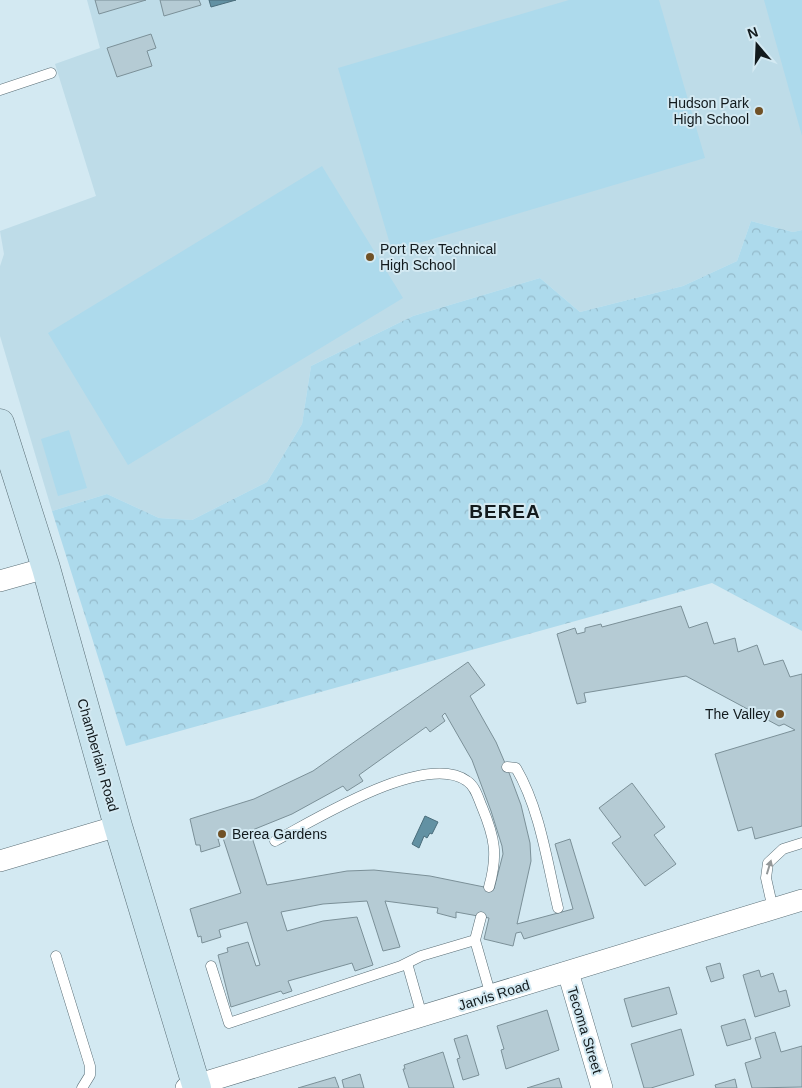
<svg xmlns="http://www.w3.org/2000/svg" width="802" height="1088" viewBox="0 0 802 1088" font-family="Helvetica,sans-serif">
  <defs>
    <pattern id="forest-crowns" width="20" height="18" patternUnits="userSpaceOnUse" patternTransform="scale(1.25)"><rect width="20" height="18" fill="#addaec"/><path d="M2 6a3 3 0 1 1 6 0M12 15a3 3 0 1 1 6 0" fill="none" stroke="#94baca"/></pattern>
  </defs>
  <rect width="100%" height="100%" fill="#d3e9f2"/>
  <!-- built -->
  <path fill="#bedce8" d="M87,0H802V230L793,232L751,221L737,261L683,286L580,312L540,278L413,316L311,366L302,424L267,482L192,520L159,518L107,494L52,511L0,336V266L4,254L0,231L96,196L55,64L100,48Z"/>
  <!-- forest -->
  <path fill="url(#forest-crowns)" d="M751,221L793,232L802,230V631L712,583L126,746L52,511L107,494L159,518L192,520L267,482L302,424L311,366L413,316L540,278L580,312L683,286L737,261Z"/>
  <!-- pitch -->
  <path fill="#addaec" d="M569,0H659L705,158L392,251L338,68Z
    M764,0H802V136Z
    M322,166L403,298L128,465L48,333Z
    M69,430L87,488L58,496L41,439Z"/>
  <!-- water -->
  <path fill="#6291a3" stroke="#4a6d7b" d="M209,0H236L211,7Z
    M425,816L438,822L432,834L430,833L427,838L424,836L419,848L412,844Z"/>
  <!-- building -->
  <path fill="#b5cbd4" stroke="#7b9098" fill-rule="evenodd" d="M95,0H146L99,14Z
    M160,0H199L201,5L164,16Z
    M151,34L156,48L147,51L152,66L117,77L107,48Z
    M681,606L689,628L707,622L714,644L735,638L738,652L757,645L764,665L783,660L790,677L802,674V826L755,839L752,827L738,831L715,754L795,730L784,724L779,726L686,676L584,693L586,702L577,704L557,634L575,628L577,634L585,632V628L601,624L602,627Z
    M468,662L485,685L470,696L496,742L508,770L521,805L530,843L531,861L517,924L573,909L555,844L570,839L594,918L524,939L521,932L516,933L513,946L484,939L489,918L456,912V918L437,913L438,908L385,901L400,947L383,951L367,901L323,904L281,912L287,931L323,921L357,917L373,965L355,971L352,963L288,981L292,991L283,994L281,991L231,1007L218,955L228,952L227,948L248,942L256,966L260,965L247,922L219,930L221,937L202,943L201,936L198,937L190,909L241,893L223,838L218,839L220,846L201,852L200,845H196L190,819L254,799L313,771ZM445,713L472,760L491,811L502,846L503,854L494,889L430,876L374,870L347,871L267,885L250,831L292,814L343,786L347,791L363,781L359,775L426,727L430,732L445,721L442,716Z
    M632,783L665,827L654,835L676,864L645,886L612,843L621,837L599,808Z
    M720,963L724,978L711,982L706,967Z
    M759,970L761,977L773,973L779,992L786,990L790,1006L755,1017L743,975Z
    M669,987L677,1014L632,1027L624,999Z
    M547,1010L559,1050L506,1069L501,1050L504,1049L497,1026Z
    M745,1019L751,1039L727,1046L721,1026Z
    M681,1029L694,1075L651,1088H644L631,1044Z
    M775,1032L781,1052L802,1046V1087L752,1088L745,1063L761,1058L755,1038Z
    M467,1035L479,1075L463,1080L457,1059L460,1058L454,1039Z
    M443,1052L454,1088H409L403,1069H405L404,1065Z
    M360,1074L364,1088H344L342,1080Z
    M335,1077L339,1088H298Z
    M559,1078L562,1088H527Z
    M735,1079L737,1088H716L715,1085Z"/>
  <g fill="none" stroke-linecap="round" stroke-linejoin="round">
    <!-- lane casing -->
    <g stroke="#5a6e76" stroke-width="11">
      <path id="lane" d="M0,90L51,73
        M507,767L516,768C540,809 547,862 558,908
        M275,841C315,820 425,751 467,781C476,787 478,798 482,807C495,838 498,855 489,887
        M773,909L766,878L768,863L783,849L802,843
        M481,917L475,940L491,996
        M56,956L90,1066V1075L82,1088
        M407,963L422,1016
        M211,966L229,1023L401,966L421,956L475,940"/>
    </g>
    <!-- street casing -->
    <g stroke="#5a6e76" stroke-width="22">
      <path id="street" d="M0,581L46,568
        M0,861L118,826
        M568,972L602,1088
        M186,1088L802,900"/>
    </g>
    <!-- secondary casing -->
    <g stroke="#5a6e76" stroke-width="29">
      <path id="secondary" d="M0,423L46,568L118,826L197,1088"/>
    </g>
    <!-- lane -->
    <use href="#lane" stroke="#fff" stroke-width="10"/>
    <!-- street -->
    <use href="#street" stroke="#fff" stroke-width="21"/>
    <!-- secondary -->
    <use href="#secondary" stroke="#c9e4ee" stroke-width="28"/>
  </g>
  <!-- one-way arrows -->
  <defs><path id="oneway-solid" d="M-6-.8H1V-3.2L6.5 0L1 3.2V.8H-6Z" transform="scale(1.25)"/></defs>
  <use fill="#949899" href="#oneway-solid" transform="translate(769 867) rotate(-73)"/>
  <!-- markers -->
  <g fill="#705126" stroke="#d3e9f2" stroke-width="2">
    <circle cx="759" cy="111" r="5"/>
    <circle cx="370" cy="257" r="5"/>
    <circle cx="780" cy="714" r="5"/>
    <circle cx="222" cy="834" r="5"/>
  </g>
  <g text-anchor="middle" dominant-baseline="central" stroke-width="4" stroke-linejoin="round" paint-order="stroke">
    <!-- poi labels -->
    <g font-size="14" fill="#121a1d" stroke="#d3e9f2" text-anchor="end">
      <text x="749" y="103">Hudson Park<tspan x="749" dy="16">High School</tspan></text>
      <text x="380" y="249" text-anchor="start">Port Rex Technical<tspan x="380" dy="16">High School</tspan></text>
      <text x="770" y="714">The Valley</text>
      <text x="232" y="834" text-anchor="start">Berea Gardens</text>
    </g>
    <!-- street labels -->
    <g font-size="14" fill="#121a1d" stroke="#d3e9f2">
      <text transform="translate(98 755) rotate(74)">Chamberlain Road</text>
      <text transform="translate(494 995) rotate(-17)">Jarvis Road</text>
      <text transform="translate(585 1030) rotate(73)">Tecoma Street</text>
    </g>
    <!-- district labels -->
    <g font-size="19" font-weight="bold" letter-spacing="1" fill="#121a1d" stroke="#d3e9f2">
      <text x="505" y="511">BEREA</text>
    </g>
  </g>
  <!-- north arrow -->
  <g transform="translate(757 45) rotate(341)" stroke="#d3e9f2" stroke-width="4" paint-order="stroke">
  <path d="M0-4L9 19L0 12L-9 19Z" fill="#121a1d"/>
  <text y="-8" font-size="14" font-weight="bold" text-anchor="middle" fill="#121a1d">N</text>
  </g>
</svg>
